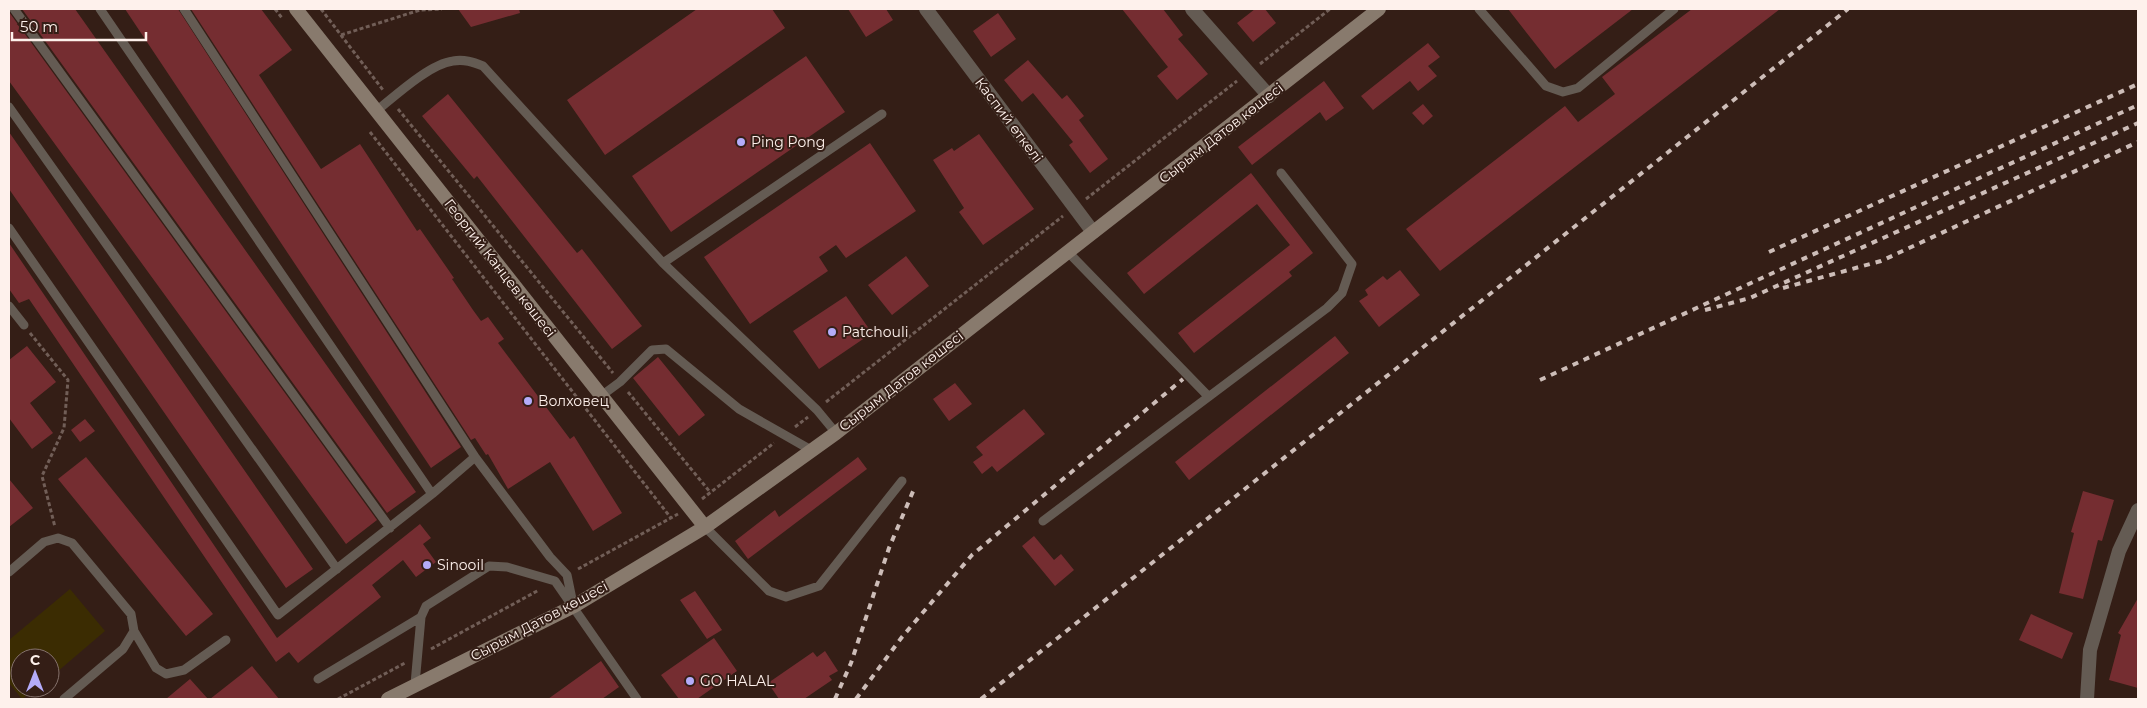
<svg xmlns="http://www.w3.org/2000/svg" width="2147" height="708" viewBox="0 0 2147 708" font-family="Montserrat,sans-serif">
  <rect width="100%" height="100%" fill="#341e16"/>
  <!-- green -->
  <path fill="#3b2c02" d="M70,589L105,631L50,678V658H20V688H38L22,699L9,683V640Z"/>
  <!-- building -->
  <path fill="#752d31" d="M22,9H75L416,492L387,513Z
    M125,9H178L461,447L431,468Z
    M191,9H261L292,50L259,75L321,169L360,144L417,231L420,229L454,278L452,279L473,310L481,321L488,317L504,339L498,343L570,439L574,436L622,513L593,531L550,462L508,489L488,454L486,455L475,438L471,440Z
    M458,9H519L520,13L471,27Z
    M697,9H772L785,28L605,155L567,100Z
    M848,9H886L893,20L866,37Z
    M1122,9H1163L1183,35L1178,39L1208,74L1177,100L1157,76L1168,67Z
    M1255,9H1265L1276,23L1253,42L1237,23Z
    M1508,9H1633L1555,69Z
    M1692,9H1780L1440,271L1406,229L1565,106L1578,122L1615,94L1602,77Z
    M9,12L377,520L346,544L9,81Z
    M998,13L1016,39L991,57L973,31Z
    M1428,43L1440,57L1428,66L1437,76L1418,91L1410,81L1373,110L1361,96Z
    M806,56L845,112L671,232L632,176Z
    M1028,60L1062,99L1067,95L1084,116L1079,120L1108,159L1090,173L1069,145L1073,142L1033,93L1022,102L1004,80Z
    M1324,81L1344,108L1326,121L1320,112L1252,165L1238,147Z
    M448,94L577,253L582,249L642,326L612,349L477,176L474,179L422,116Z
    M1423,104L1433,116L1423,125L1412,113Z
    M9,132L313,569L286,588L9,189Z
    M979,134L1034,209L983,245L959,212L964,208L933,160L952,148L954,151Z
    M870,143L916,211L846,258L836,245L819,257L828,271L750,324L704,257Z
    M1251,173L1313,253L1289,272L1292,276L1194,353L1178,333L1290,245L1257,204L1144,294L1127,273Z
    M9,243L277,638L420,524L431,538L423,544L436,562L416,577L403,560L372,585L381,597L298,663L289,652L276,662L29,299L19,303L9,289Z
    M906,256L929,286L892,315L868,285Z
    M1400,270L1420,295L1379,327L1359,301L1368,295L1365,290L1383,276L1387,280Z
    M846,296L872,333L819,369L793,331Z
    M1335,336L1349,353L1189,480L1175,462Z
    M27,346L56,382L30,403L53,433L32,449L9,418V360Z
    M658,357L705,415L679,436L633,378Z
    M955,383L972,404L949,421L933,399Z
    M1024,409L1045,434L997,472L992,466L982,474L973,462L983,455L976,447Z
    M85,419L95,431L80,442L71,430Z
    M86,457L213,614L186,636L58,479Z
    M858,457L867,469L748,559L735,541L775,510L779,517Z
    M9,479L33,508L9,527Z
    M2083,491L2114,500L2102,541L2098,540L2083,599L2059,593L2074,533L2071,532Z
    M1034,536L1054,560L1061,554L1074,570L1055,586L1022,546Z
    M695,591L722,630L707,639L680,600Z
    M2138,598V688L2109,680L2121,635L2118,633Z
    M2031,614L2073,633L2062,659L2019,640Z
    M714,638L737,671L697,699H679L661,675Z
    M825,651L838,671L829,676L832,680L804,699H779L768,683L813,652L817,657Z
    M601,661L619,687L602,699H548Z
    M252,666L279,699H210Z
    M190,679L208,699H166Z"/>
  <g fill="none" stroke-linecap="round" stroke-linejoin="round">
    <!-- path -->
    <path stroke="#715e57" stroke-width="3" stroke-dasharray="4 2.5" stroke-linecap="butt" d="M275,9L282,18
      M321,9L383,90
      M341,35L420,10L442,9
      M1260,64L1330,9
      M398,109L613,373
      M370,132L671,518
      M1086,199L1237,81
      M30,333L68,380L64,428L42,476L55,527
      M628,392L710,492
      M826,402L1063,216
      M795,427L808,417
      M702,499L774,443
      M578,569L678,514
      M431,649L539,590
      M338,699L405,663"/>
    <!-- service -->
    <path stroke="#645b53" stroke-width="9" d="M14,9L390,528
      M100,9L432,494
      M1479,9L1546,86L1563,92L1578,88L1674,9
      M9,107L337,569
      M375,112C394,97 429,64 453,61C464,59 473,62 483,66L663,263L817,410L836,433
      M9,228L278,615L432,494L475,457L184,9
      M1068,252L1208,396
      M663,263L882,114
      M9,306L24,325
      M601,396L620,382L652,350L666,349L739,409L811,450
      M475,457L550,557L567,575L573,604
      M1043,521L1327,308L1342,293L1352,264L1281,173
      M705,527L769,591L786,597L819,586L902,481
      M9,572L44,542L58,538L72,543L131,614L134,631L123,649L64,699
      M134,631L156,668L166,674L184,670L226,640
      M318,679L421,617
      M415,684L421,617L426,606L489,566L507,567L555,581L637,699"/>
    <!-- minor -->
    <path stroke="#645b53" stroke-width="14" d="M926,9L1093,232
      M1192,9L1269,96
      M2087,699L2090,650L2119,551L2138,510"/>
    <!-- secondary -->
    <path stroke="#887a6d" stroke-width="14" d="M296,9L705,527
      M388,699L574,606L705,527L836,433L1379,9"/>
    <!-- rail -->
    <path stroke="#cdbdb8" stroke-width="4" stroke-dasharray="6 6" stroke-linecap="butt" d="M1769,252L2138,84
      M1783,288L1881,261L2138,142
      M1705,310L1750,298L2138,123
      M1540,380L2138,105
      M835,699L851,663L889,548L914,489
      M856,699L902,637L972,555L1183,379
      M981,699L1848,9"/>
  </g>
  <!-- markers -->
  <g fill="#b4acf9" stroke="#341e16" stroke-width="2">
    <circle cx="741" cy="142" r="5"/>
    <circle cx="832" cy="332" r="5"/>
    <circle cx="528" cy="401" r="5"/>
    <circle cx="427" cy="565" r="5"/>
    <circle cx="690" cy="681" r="5"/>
  </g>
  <g text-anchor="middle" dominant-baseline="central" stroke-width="4" stroke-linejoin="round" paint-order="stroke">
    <!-- street labels -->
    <g font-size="14" fill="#fef1ec" stroke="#341e16">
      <text transform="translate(1009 120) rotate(53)">Каспий өткелі</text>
      <text transform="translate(1221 133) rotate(-38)">Сырым Датов көшесі</text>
      <text transform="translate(500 268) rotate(52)">Георгий Канцев көшесі</text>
      <text transform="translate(901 381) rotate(-38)">Сырым Датов көшесі</text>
      <text transform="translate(539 621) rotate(-28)">Сырым Датов көшесі</text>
    </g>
    <!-- poi labels -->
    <g font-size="14" fill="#fef1ec" stroke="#341e16" text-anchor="start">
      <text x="751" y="142">Ping Pong</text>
      <text x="842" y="332">Patchouli</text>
      <text x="538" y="401">Волховец</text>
      <text x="437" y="565">Sinooil</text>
      <text x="700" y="681">GO HALAL</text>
    </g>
  </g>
  <!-- border -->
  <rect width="2147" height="708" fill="none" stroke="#fef1ec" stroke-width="20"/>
  <!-- north arrow -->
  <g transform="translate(35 673)"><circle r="24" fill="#341e16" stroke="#85726c"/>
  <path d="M0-4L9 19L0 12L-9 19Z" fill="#b4acf9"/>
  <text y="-8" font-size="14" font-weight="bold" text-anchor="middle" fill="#fef1ec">С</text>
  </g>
  <!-- scale -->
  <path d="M12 32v8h134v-8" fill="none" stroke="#fef1ec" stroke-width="2.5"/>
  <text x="20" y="32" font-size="15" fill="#fef1ec" stroke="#341e16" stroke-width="4" paint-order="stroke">50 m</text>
</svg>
